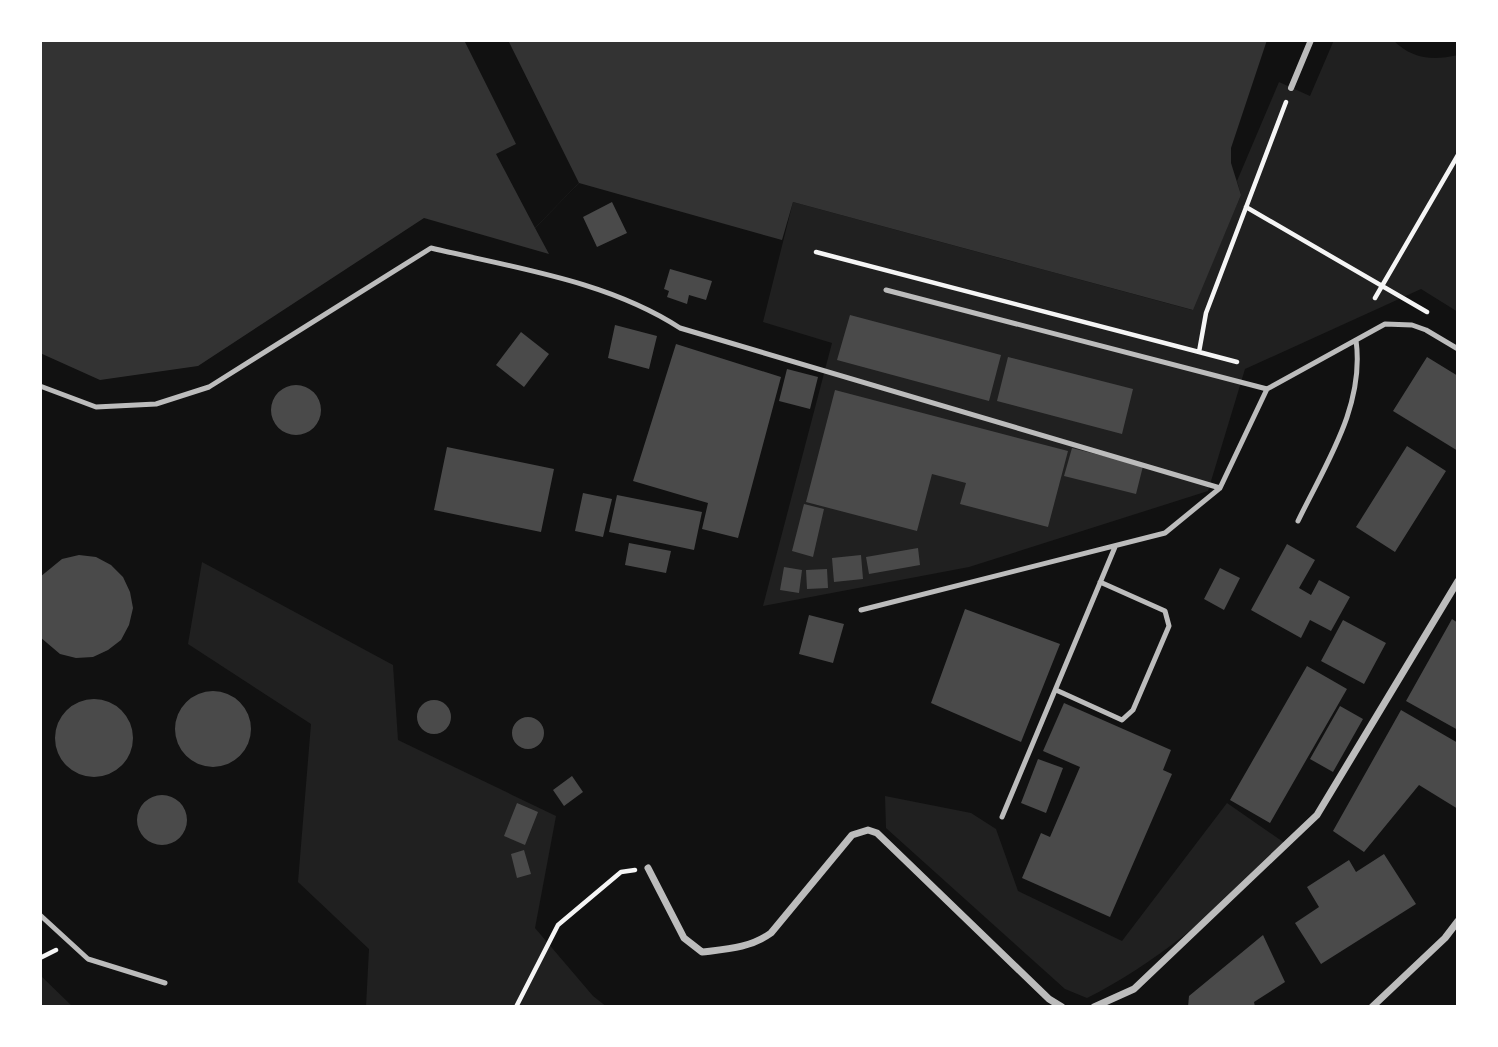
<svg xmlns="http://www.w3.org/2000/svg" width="1498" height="1047" viewBox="0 0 1498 1047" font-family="Cabin,sans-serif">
  <rect width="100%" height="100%" fill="#111"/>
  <!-- green -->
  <path fill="#202020" d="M1334,40H1393C1412,59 1432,61 1458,55V312L1421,289L1245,369L1208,491L969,567L763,606L832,343L763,322L793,202L1192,310L1241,195L1237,181L1279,82L1310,96Z
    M202,562L393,665L398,740L556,816L535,928L593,996L607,1007H366L369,949L298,882L311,724L188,644Z
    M885,796L971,813L996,829L1018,891L1122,941L1227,803L1289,846C1225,902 1163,960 1087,998L1065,989L886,828Z
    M40,975L72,1006L73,1007H40Z"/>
  <!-- water -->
  <path fill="#333" d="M40,40H1267L1231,148V163L1241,195L1193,310L793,202L782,240L579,183L535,228L549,254L424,218L198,366L100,380L40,353Z"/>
  <!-- pier -->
  <path fill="#111" d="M464,40H508L579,183L535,228L496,154L516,144Z"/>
  <!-- building -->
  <path fill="#4a4a4a" d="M612,202L627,233L597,247L583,217Z
    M670,269L712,281L706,300L689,295L687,304L667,297L669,291L664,289Z
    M850,315L1001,355L989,401L837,360Z
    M615,325L657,336L649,369L608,358Z
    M521,332L549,354L524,387L496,365Z
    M676,344L781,377L738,538L702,529L708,503L633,481Z
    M1008,357L1133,389L1122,434L997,401Z
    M1427,357L1458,376V451L1393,411Z
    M787,369L818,377L810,409L779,401Z
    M271 410a25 25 0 1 1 50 0a25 25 0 1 1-50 0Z
    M835,390L1068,451L1048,527L960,504L966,483L932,474L917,531L806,502Z
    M1407,446L1446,471L1395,552L1356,527Z
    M447,447L554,469L541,532L434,510Z
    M1072,448L1143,466L1136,494L1064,476Z
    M583,493L612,499L603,537L575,531Z
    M617,495L702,512L694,550L609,532Z
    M804,504L824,509L813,557L792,551Z
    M629,543L671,551L666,573L625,565Z
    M1287,544L1315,560L1299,588L1311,595L1319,580L1350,597L1331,631L1310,620L1301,638L1251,610Z
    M918,548L920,565L869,574L866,557Z
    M79,555L96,557L111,565L123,577L130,592L133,608L129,625L121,640L108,650L93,657L76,658L60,654L40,637V577L62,559Z
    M861,555L863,579L834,582L832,558Z
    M784,567L802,570L799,593L780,590Z
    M1220,568L1240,578L1224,610L1204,599Z
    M827,569L828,588L807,589L806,570Z
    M965,609L1060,644L1021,742L931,703Z
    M809,615L844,624L833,663L799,654Z
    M1452,619L1458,623V730L1406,701Z
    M1343,620L1386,643L1364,684L1321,661Z
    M1307,666L1347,689L1270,823L1230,800Z
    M175 729a38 38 0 1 1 76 0a38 38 0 1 1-76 0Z
    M55 738a39 39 0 1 1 78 0a39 39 0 1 1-78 0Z
    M417 717a17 17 0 1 1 34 0a17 17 0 1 1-34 0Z
    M1064,703L1171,750L1163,770L1172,774L1110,917L1022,878L1041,833L1050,837L1080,767L1043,751Z
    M1340,706L1363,719L1333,772L1310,759Z
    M1401,710L1458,743V809L1419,785L1364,852L1333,831Z
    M512 733a16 16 0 1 1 32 0a16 16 0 1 1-32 0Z
    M1038,759L1063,768L1046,813L1021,803Z
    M572,776L583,792L564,806L553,790Z
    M137 820a25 25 0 1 1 50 0a25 25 0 1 1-50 0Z
    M517,803L538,812L525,845L504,836Z
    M524,850L531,874L517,878L511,854Z
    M1384,854L1416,904L1321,964L1295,923L1319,907L1307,887L1349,860L1356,872Z
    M1263,935L1285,982L1254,1002L1255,1007H1188L1189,996Z"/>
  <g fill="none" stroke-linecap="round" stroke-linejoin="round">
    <!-- path -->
    <path stroke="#f5f5f5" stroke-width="4.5" d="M1246,207L1427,312
      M816,252L1199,352L1206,313L1286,102
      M1375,298L1458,155
      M1199,352L1237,362
      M40,958L56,950
      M516,1007L558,925L621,872L635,870"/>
    <!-- service -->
    <path stroke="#bcbcbc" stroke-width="5" d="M886,290L1267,389
      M40,386L96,407L156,404L209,387L431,248C515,268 608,281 680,328L1220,488
      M1298,521C1326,463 1365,406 1356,340
      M861,610L1165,533L1220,488L1267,389L1385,324L1412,325L1426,330L1458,349
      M1056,690L1122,720L1133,710L1169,626L1165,611L1100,582
      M1002,817L1115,547
      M40,915L88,959L165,983"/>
    <!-- pedestrian -->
    <path stroke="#bcbcbc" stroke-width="6" d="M1291,88L1311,40"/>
    <!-- minor -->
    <path stroke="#bcbcbc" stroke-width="7" d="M648,868L684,938L702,952C728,949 750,948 771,933L852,835L868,830L877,833L1049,999L1062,1007
      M1094,1007L1134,989L1317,815L1458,581
      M1372,1007L1445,938L1458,921"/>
  </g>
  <!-- border -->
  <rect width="1498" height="1047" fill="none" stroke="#ffffff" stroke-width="84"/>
</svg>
